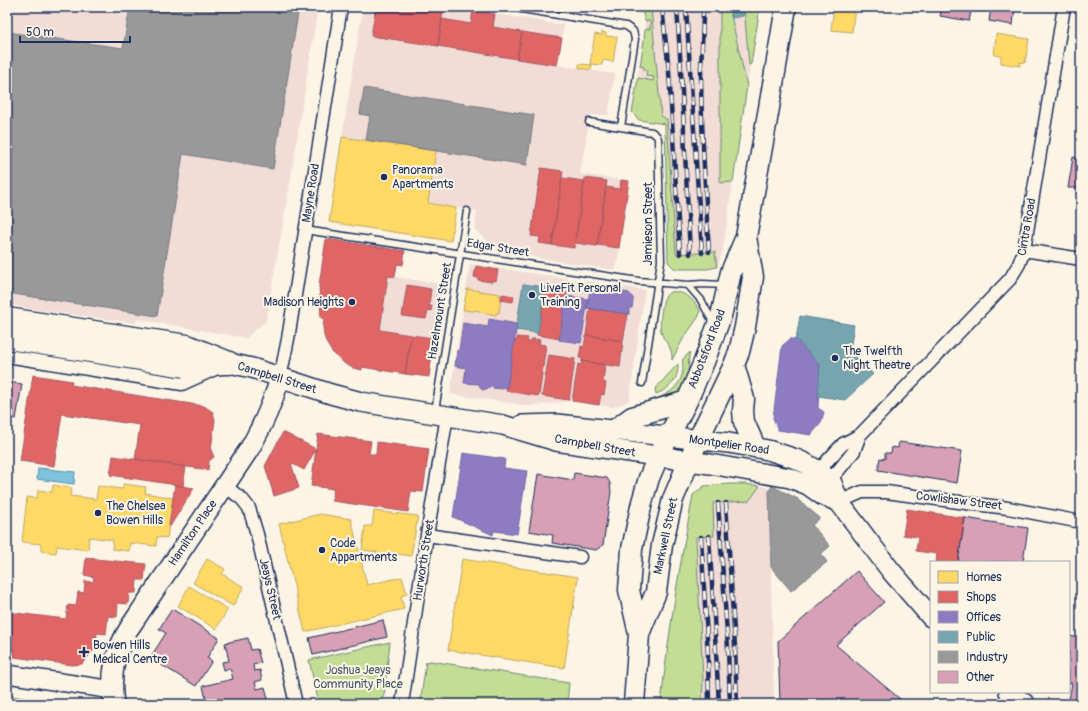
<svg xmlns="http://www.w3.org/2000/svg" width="1088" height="711" viewBox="0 0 1088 711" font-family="Pangolin,sans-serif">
  <rect width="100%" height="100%" fill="#fcf5e5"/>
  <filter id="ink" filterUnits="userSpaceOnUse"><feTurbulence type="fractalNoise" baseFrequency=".025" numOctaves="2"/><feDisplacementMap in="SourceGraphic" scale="8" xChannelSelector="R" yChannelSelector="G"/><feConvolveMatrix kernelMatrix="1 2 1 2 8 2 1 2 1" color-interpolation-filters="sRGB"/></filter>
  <g filter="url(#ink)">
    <!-- built -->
    <path fill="#f1dcd6" d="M7,7H318L288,195L266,321L246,338L137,319L136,323L32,309L7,304Z
      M363,7H451L564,25L557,65L615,74L608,115H590L580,174L629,181L616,270L532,257L528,255L529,249L490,243L475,230L477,211L428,203L436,151L342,137Z
      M594,7H760L747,86L723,250L717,267L707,269H675L668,262L665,124L639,120L632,113L644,40L645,21L643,14Z
      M470,264L645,290L629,401L613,407L572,401L529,406L450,394Z
      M388,276L443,284L434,338L380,330Z
      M729,484H745L771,488L769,491L774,704H661L664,673L676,586L693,495L704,486Z"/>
    <!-- green -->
    <path fill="#c3dd94" stroke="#6f8679" d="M642,7H651L661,116L667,119L676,254L715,252L717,267L707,269H675L668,262L665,124L639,120L632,113L638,78L653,81L654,77L646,76L647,71L644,70V67L640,66L644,40L645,29H650V21H645L643,14Z
      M720,7H729L747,86L733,182L720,183Z
      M744,7H760L751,64L749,65Z
      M670,292C683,290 695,300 700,311L699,316L683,339L672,360C673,344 663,343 661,331C659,325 662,305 664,299C665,296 668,294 670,292Z
      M690,352C688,359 689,365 688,371C686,390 674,396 659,403L658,398C671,393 682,384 683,369C683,366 682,363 683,359Z
      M678,364C679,379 670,389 656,394L655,389Z
      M729,484H745L760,486L749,501L713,503L714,536L696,537L703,679L702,704H661C668,634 680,565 693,495L704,486Z
      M390,642L383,704H319L309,660Z
      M431,661L569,683L567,704H420L426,662Z
      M7,695L56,704H7Z"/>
    <!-- water -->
    <path fill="#7dc5dd" stroke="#5689aa" d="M38,468L75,472L74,484L37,479Z"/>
    <!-- homes -->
    <path fill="#ffd966" stroke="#bba664" d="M834,7H855L852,32L831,30Z
      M602,32L606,33V36L617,37L613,62L603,60L602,65L590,64L595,34L602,35Z
      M996,34L1029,39L1025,63L1020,62V66L1001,63V56L994,55Z
      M579,64L592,65L591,70L579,68Z
      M342,137L436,151L428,203L456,208L451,241L329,222Z
      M467,289L500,294L499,296H501L499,313H496V315L480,312L478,310L474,311L463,310Z
      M123,484L146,487L145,493L173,498L167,538L157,537L156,546L130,543L129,551L112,549L113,540L89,537L88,550L57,546L56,553L41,551V544L22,542L27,497L37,498L38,490L52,492L53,485L72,488L70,496L96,499L98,486L123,489Z
      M374,511L418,516L411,556L390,553L389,559L376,562L377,552L362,550L365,526H372Z
      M320,514L351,519L367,585L402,577L407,594L401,596L404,609L305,632L279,524Z
      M207,559L225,569L222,574L244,587L233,606L193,583Z
      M462,559L578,577L564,668L448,650Z
      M189,586L228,609L216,629L178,606Z"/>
    <!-- shops -->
    <path fill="#e06666" stroke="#a55664" d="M376,7H421L443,11L438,46L371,36Z
      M473,10L495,14L493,27L522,32L517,59L438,46L442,19L471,24Z
      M522,32L562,38L557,65L517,59Z
      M541,168L563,171L552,245L539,243L540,237L531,236Z
      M562,178L584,181L574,248L552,245Z
      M585,178L607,181L597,246L575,243Z
      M621,180L629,181L619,248L597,245L606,187L620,189Z
      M326,239L405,251L403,265L397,264L395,277L388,276L380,330L411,335L405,374L362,367V370L353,368L345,364L332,352L327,344L324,336L323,327L324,319L321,318L319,285Z
      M476,266L498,270L496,281L492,280V282L478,280V278L474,277Z
      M407,285L431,289L429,306H432L431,311L428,310L426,319L402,316Z
      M545,289L567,292L560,339L537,335Z
      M502,294L514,296L513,302L501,300Z
      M590,308L628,314L623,341L586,335Z
      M411,335L434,338L429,377L405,374Z
      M586,335L623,341L620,367L582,361V358H579L581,346L584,347Z
      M517,337L528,338L527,342H530L531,339H535L534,343H536V339L540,340L539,344L546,345L539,396L506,391L514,340H517Z
      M549,355L575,359L569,400L542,396Z
      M582,361L605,365L603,382L606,383L604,395L601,394L599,405L572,401L578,364L581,365Z
      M33,375L72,381L71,385L204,406L213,412L215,420L211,450L214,457L209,461L208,470L135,459L140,425L62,414L54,466L20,461Z
      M283,432L316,449L304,470L291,463L299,488L274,496L265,466Z
      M318,434L371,441L369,454H376L377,442L429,449L423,492L411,491L408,512L332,501L334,489L311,486Z
      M113,456L186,467L183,486L110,475Z
      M175,485L194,488L169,528L173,498Z
      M907,509L965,518L958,562H936L937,554L916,551L918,537L903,535Z
      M86,558L146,564L144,580H137L136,593H129L128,604L118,603L117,617L108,616L106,634L97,633L96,647L82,664L72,665L7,656V612L66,619L68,605L76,606L78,592L84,593L85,581L93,582L94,577L84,575Z"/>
    <!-- offices -->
    <path fill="#8e7cc3" stroke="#6c65a5" d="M597,287L629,293L633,298V301L632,308H629V314L587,308L590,289L596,290Z
      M566,296L588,299L581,343L559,340Z
      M489,319L517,324L507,388L503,387V389L493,388V386L491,385L489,388L483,390L481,389L479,384L464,383L466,368L455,366L457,350L459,351L463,323L488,327Z
      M790,339H796L820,365L818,408L824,412L821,423L811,435L778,430L773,418L782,346Z
      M463,453L505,459L504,468L527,471L517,534L494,531L493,535L453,517Z"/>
    <!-- public -->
    <path fill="#76a5af" stroke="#5b8297" d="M729,7H744L743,16L732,18Z
      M523,284L545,287L538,333L516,330Z
      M800,316L854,325L850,350L873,374L845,400L818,396L820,365L796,339Z"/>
    <!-- industry -->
    <path fill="#999" stroke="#737987" d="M130,7H299L273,169L183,154L157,316L7,293V32L123,48Z
      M364,88L534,115L527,165L366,140L370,116L360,114Z
      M772,486L798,499V500L820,518L812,525L830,546L821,554L827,562L791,591L771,567L769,491Z"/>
    <!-- building -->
    <path fill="#d7a0b4" stroke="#1b2f5e" d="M942,7H972L969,21L940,16Z
      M988,7H1015L1013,25L989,21L991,7Z
      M1073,157L1081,159V188H1068Z
      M7,382L22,384L16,419L7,417Z
      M899,442L962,451L957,483L878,470L880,458L885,459V453H891L892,447L898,448Z
      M574,473L607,478L610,483L611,492L603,545L596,550L552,543L553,535L529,531L538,474L573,480Z
      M965,518L1028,528L1023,562H958Z
      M857,571L884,602L836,645L906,704H781L780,703L778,641Z
      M172,609L219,638L207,658L212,661L196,686L150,658L166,633L159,629Z
      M383,620L387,637L313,655L309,638Z
      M1069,636L1081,638V702L1069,700L1072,683H1069Z
      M248,638L251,650L257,649L261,663L253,665L254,671L260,670L262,680L255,682L257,689L265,687L269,703L264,704H207L203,686L233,679L230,668L224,670L222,662L229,661L225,643Z"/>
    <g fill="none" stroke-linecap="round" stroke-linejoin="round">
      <!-- service casing -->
      <g stroke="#1b2f5e" stroke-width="9">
        <path id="service" d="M509,7L626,26L633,31L635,39L621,127
          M589,122L652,132L657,136L658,139L661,261L642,383
          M305,230L639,281L688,285L702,284L725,285
          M688,285L701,300L713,322
          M435,411L467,211"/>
      </g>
      <!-- minor casing -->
      <g stroke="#1b2f5e" stroke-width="15">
        <path id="minor" d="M1024,250L1081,259
          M7,356L182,384L215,369
          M280,378L288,339L341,7
          M815,476L828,460L843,444L860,435L1010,279L1019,264L1024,250L1064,7
          M824,485L838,471L854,451L860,435
          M225,486L242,499L249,508L257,534L296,704
          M839,502L862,492H886L966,503L1008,508L1081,522
          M427,535L580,557
          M402,704L427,535L447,416"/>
      </g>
      <!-- secondary casing -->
      <g stroke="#1b2f5e" stroke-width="20">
        <path id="secondary" d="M7,674L113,690"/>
      </g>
      <!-- primary casing -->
      <g stroke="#1b2f5e" stroke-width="22">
        <path id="primary" d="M229,363L252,368L331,394L361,402L503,425L556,441L710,464L790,478L808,485L822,495L839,502
          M522,425L557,424L729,443L768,450L796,459L805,463L819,471L832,483L839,502L891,571L931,617
          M1009,692L1025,704
          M114,704C110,674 114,652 130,627L250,448C263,425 273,402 280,378"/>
      </g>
      <!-- trunk casing -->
      <g stroke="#1b2f5e" stroke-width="23">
        <path id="trunk" d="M734,365L744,399L743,411L744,422L755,447
          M613,431L632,417L687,401
          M639,634L656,592L662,545L673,499L698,440L734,365L739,352L745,327L753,277L746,237
          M634,704L639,634L629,590L632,549L642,502L649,478L658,457L687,401L704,362L721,316L731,272L746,237L769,108L786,7"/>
      </g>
      <!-- motorway casing -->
      <g stroke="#1b2f5e" stroke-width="25">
        <path id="motorway" d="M7,319L187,346L229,363
          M7,338L184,366L224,363"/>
      </g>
      <!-- service -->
      <use href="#service" stroke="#fcf5e5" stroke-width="6"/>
      <!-- minor -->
      <use href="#minor" stroke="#fcf5e5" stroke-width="12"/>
      <!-- secondary -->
      <use href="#secondary" stroke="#fcf5e5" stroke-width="17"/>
      <!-- primary -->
      <use href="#primary" stroke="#fcf5e5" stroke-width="19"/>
      <!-- trunk -->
      <use href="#trunk" stroke="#fcf5e5" stroke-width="20"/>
      <!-- motorway -->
      <use href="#motorway" stroke="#fcf5e5" stroke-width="22"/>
      <!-- rail casing -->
      <g stroke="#1b2f5e" stroke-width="4.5">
        <path id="rail" d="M662,7L669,71L680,254
          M677,7L681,71L690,254
          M686,7L702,253
          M703,7C703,27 702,48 701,68C701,130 705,191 709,252
          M718,503L728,648L730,704
          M726,503L735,647L737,704
          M709,536L713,600L719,704
          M701,537L708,655L709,704"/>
      </g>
      <!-- rail -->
      <use href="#rail" stroke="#fcf5e5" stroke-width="3" stroke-dasharray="9" stroke-linecap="butt"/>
    </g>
  </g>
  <!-- markers -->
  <g fill="#1b2f5e" stroke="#fcf5e5" stroke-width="1.5">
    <circle cx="384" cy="177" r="4"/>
    <circle cx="532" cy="295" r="4"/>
    <circle cx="352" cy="302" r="4"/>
    <circle cx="835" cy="358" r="4"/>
    <circle cx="98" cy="513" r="4"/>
    <circle cx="322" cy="550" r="4"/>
    <path d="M82 646h4v4h4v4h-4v4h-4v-4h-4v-4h4z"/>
  </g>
  <g text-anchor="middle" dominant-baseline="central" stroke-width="4" stroke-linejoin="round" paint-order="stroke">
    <!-- poi labels -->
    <g font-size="12" fill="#1b2f5e" stroke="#fcf5e5" text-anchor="start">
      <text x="392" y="170">Panorama<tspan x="392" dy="14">Apartments</tspan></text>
      <text x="540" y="288">LiveFit Personal<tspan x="540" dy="14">Training</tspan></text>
      <text x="344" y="302" text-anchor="end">Madison Heights</text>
      <text x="843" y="351">The Twelfth<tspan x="843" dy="14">Night Theatre</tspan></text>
      <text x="106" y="506">The Chelsea<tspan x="106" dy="14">Bowen Hills</tspan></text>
      <text x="330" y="543">Code<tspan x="330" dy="14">Appartments</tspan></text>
      <text x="93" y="645">Bowen Hills<tspan x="93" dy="14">Medical Centre</tspan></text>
    </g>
    <!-- street labels -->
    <g font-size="12" fill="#1b2f5e" stroke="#fcf5e5">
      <text transform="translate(311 193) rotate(-81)">Mayne Road</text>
      <text transform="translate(648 224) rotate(-90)">Jamieson Street</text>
      <text transform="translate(1027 227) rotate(-80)">Cintra Road</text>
      <text transform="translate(498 248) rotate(9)">Edgar Street</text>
      <text transform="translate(440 311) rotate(-81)">Hazelmount Street</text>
      <text transform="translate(707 349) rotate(-69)">Abbotsford Road</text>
      <text transform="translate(277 378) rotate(17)">Campbell Street</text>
      <text transform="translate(729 445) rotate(8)">Montpelier Road</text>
      <text transform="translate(595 446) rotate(10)">Campbell Street</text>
      <text transform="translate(959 501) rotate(7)">Cowlishaw Street</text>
      <text transform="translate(193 533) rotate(-56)">Hamilton Place</text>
      <text transform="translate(666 536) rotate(-78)">Markwell Street</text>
      <text transform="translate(424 560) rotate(-81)">Hurworth Street</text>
      <text transform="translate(270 589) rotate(77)">Jeays Street</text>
    </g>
    <!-- park labels -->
    <g font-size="12" fill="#455a6c" stroke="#fcf5e5">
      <text x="358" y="670">Joshua Jeays<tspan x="358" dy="14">Community Place</tspan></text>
    </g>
  </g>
  <!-- margin -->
  <rect width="1088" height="711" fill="none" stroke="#fcf5e5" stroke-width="24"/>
  <rect x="12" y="12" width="1064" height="687" fill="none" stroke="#1b2f5e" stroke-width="1.5" filter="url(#ink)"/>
  <!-- legend -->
  <rect x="930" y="561" width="140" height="132" fill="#fcf5e5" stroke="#a2a6af"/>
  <rect x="938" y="571" width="20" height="12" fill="#ffd966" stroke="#a2a6af"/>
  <text x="966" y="581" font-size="12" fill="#1b2f5e">Homes</text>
  <rect x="938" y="591" width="20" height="12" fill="#e06666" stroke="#a2a6af"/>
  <text x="966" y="601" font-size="12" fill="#1b2f5e">Shops</text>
  <rect x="938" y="611" width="20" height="12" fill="#8e7cc3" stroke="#a2a6af"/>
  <text x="966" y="621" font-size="12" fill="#1b2f5e">Offices</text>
  <rect x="938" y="631" width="20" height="12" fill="#76a5af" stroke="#a2a6af"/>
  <text x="966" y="641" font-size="12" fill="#1b2f5e">Public</text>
  <rect x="938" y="651" width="20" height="12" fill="#999999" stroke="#a2a6af"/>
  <text x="966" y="661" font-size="12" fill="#1b2f5e">Industry</text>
  <rect x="938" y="671" width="20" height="12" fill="#d7a0b4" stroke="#a2a6af"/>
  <text x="966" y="681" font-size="12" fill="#1b2f5e">Other</text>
  <!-- scale -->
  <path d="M20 36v6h110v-6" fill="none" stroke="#1b2f5e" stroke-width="2"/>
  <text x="26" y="36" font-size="12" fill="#1b2f5e" stroke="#fcf5e5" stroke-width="3" paint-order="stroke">50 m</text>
</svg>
